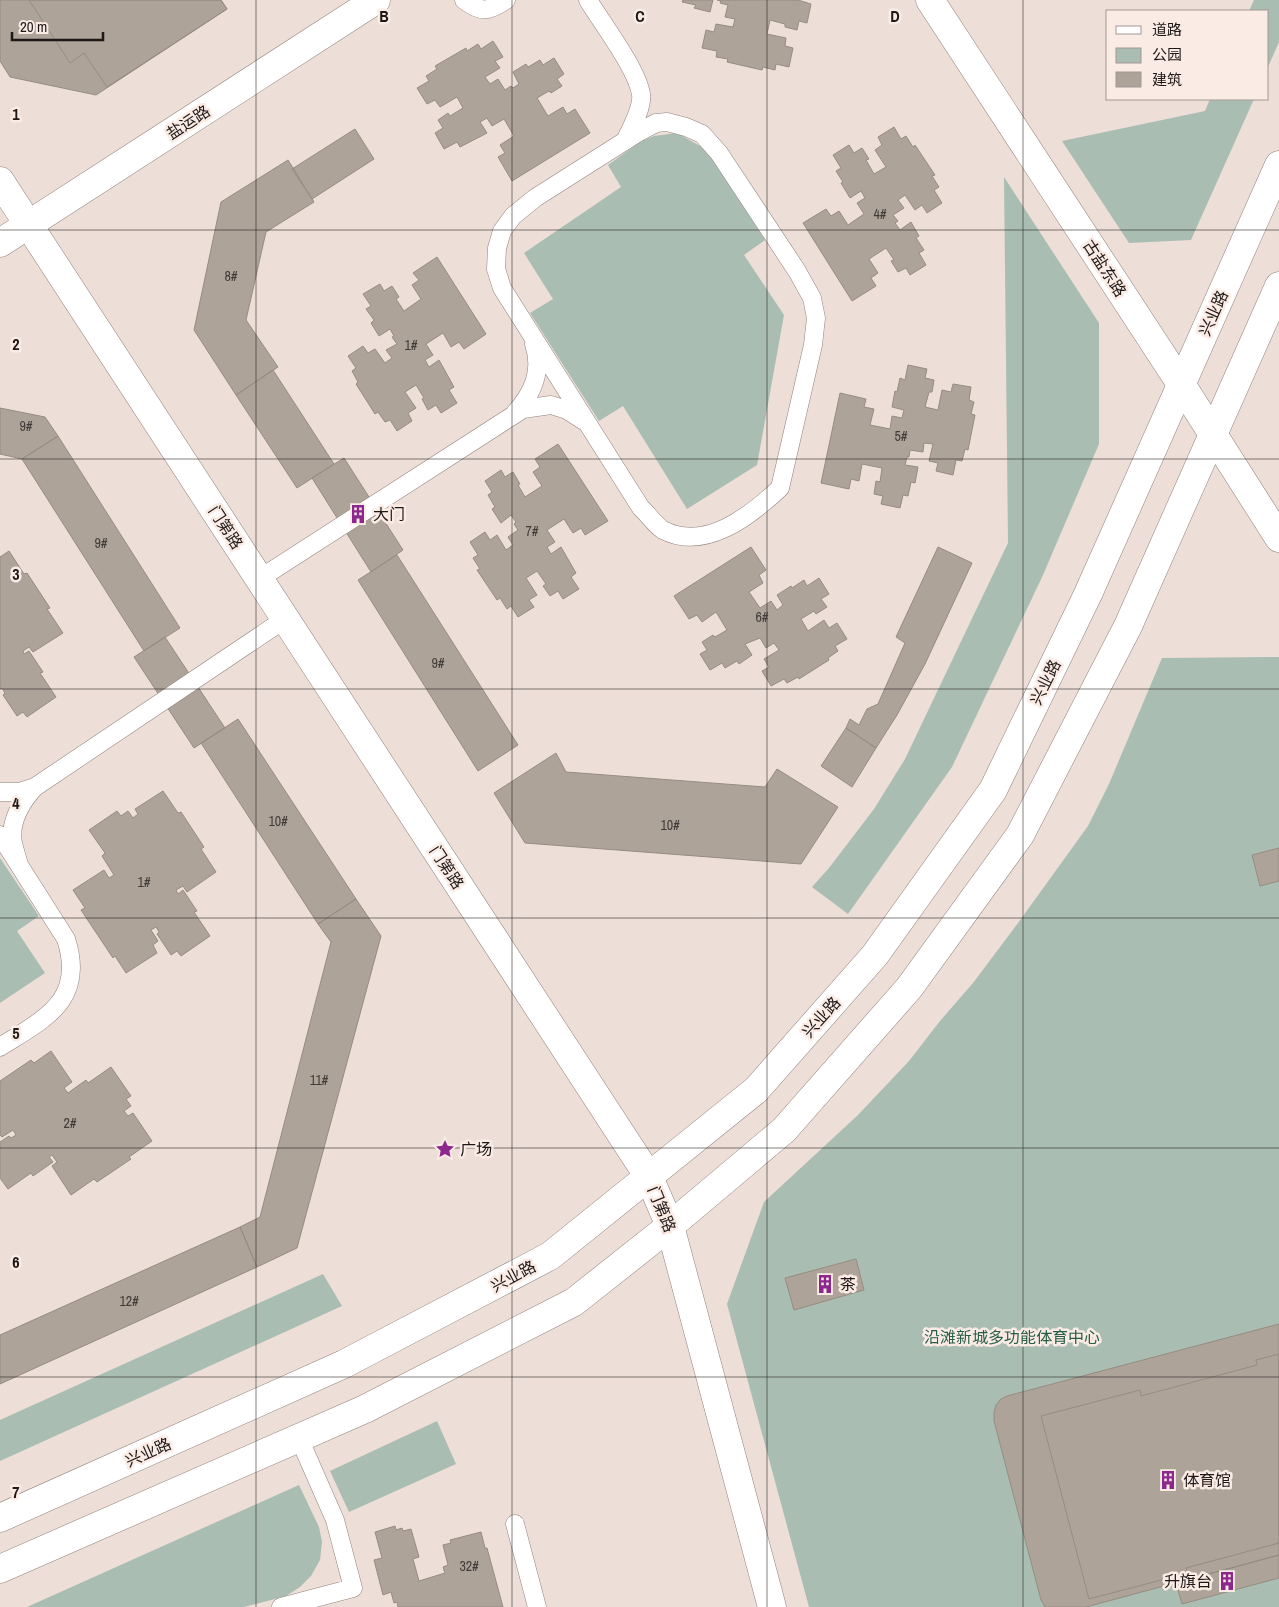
<svg xmlns="http://www.w3.org/2000/svg" width="1279" height="1607" viewBox="0 0 1279 1607" font-family="'Archivo Narrow','Noto Sans SC',sans-serif">
  <rect width="100%" height="100%" fill="#edded8"/>
  <!-- green -->
  <path fill="#a9bdb3" d="M1254,0H1279V42L1268,67V11H1249Z
    M1210,99H1254L1191,240L1129,243L1062,141L1205,111Z
    M677,133L707,150L725,175L765,240L744,255L784,315L757,465L687,509L623,406L599,421L530,313L553,299L524,253L621,187L608,165L640,142L654,136Z
    M1004,177L1099,323V444L1043,575L952,767L848,914L812,887L829,868L874,809L905,759L1008,543Z
    M1279,657V1607H809L727,1304L764,1202L858,1115L909,1061L940,1021L973,983L1018,923L1088,826L1109,784L1162,658Z
    M0,858L39,916L17,931L45,973L0,1003Z
    M323,1274L342,1306L0,1461V1420Z
    M437,1421L456,1464L349,1512L330,1471Z
    M299,1485L319,1527L322,1542L320,1560L311,1576L300,1587L286,1596L244,1607H27Z"/>
  <!-- building -->
  <path fill="#ada399" stroke="#968c82" d="M0,0H221L227,9L96,95L10,77L0,61Z
    M29,0H221L227,9L107,87L84,53L70,63Z
    M683,0H713L710,12L694,8L696,5L682,2Z
    M717,0H798L811,4L807,23L799,21L797,30L785,27V24L770,20L767,34L786,38L785,46L793,48L789,67L776,64L775,70L763,67L762,70L727,62L728,59L716,57L717,51L702,48L706,30L714,32L716,24L733,27L735,19L725,17L728,5L720,3L721,1Z
    M493,41L503,57L495,61L500,68L485,77L490,84L498,79L505,90L511,86L513,88L519,84L513,72L526,64L528,67L540,60L543,65L554,58L564,74L557,79L562,86L551,93L549,91L537,98L548,116L563,107L567,114L575,109L590,133L512,181L498,157L505,153L500,145L514,136L504,119L492,126L487,118L480,122L487,133L460,147L457,142L444,149L435,133L443,128L438,120L448,113L450,116L463,108L457,97L440,107L435,100L427,104L417,88L429,81L426,76L437,69L435,66L466,48L467,51L478,44L481,49Z
    M894,127L901,139L906,136L913,147L915,145L935,175L932,176L939,187L934,190L942,203L927,213L922,205L915,210L905,195L898,200L904,208L893,215L898,221L895,223L900,230L911,222L919,236L916,238L924,250L919,253L926,265L910,275L906,268L898,272L891,261L894,260L886,248L869,259L878,273L871,278L876,286L852,301L803,223L826,209L831,216L839,211L848,225L864,214L857,203L865,198L861,191L850,198L841,183L843,182L836,171L841,168L833,155L849,145L854,153L862,148L869,159L866,160L874,174L886,167L875,150L882,145L878,137Z
    M355,129L374,159L312,199L292,169Z
    M288,160L314,202L266,232L246,320L278,367L236,395L194,330L221,202Z
    M437,257L486,334L464,349L459,342L451,347L443,333L426,344L433,355L425,360L429,367L439,360L454,387L449,390L457,403L441,413L436,405L428,410L422,399L424,398L416,385L405,392L416,408L408,413L412,421L397,431L390,420L385,422L378,412L375,414L356,384L358,382L352,371L356,368L348,356L363,346L368,353L375,349L385,363L392,358L386,350L397,344L392,337L394,336L390,329L379,336L371,323L374,320L366,309L371,306L363,294L380,284L384,291L392,286L399,297L396,299L404,311L421,299L412,285L419,280L413,273Z
    M908,365L927,369L925,378L934,380L932,392H929L925,407L938,410L942,390L951,392L953,384L971,387L969,400L974,402L971,414L975,415L968,450L965,449L962,461L956,460L953,475L936,471L938,463L929,461L933,444L924,443L923,452L910,450L909,457H907L905,465L918,467L915,483L911,482L908,496L903,495L900,508L881,504L883,496L874,494L876,481L880,482L882,468L862,464L859,481L851,479L849,489L821,483L840,393L866,399L864,407L874,409L870,425L890,429L892,416L902,418L904,410L892,407L895,391L897,392L900,378L905,380Z
    M273,370L334,464L297,488L236,395Z
    M0,408L45,417L58,436L22,459L0,454Z
    M58,436L180,628L144,651L22,459Z
    M558,444L608,521L585,535L581,528L573,533L564,519L547,530L555,542L547,547L551,554L561,547L576,573L571,577L579,589L563,599L558,591L550,596L543,586L546,584L537,571L526,578L537,595L529,600L534,607L518,617L511,606L507,609L500,598L497,600L477,570L480,569L473,558L478,555L470,542L485,532L490,540L497,535L506,550L513,545L508,537L518,530L514,524L516,522L511,515L501,523L492,509L495,507L488,495L492,492L485,481L501,470L505,477L513,472L520,484L518,485L525,497L542,486L533,472L540,467L535,459Z
    M344,458L403,550L371,572L312,478Z
    M751,547L766,570L759,575L763,583L749,592L760,608L771,601L777,610L783,605L777,595L791,586L792,588L804,580L807,586L819,578L829,594L821,599L827,607L816,614L814,611L801,619L808,631L824,620L829,628L837,623L847,639L835,646L838,651L828,658L829,660L799,679L798,677L787,683L784,679L771,686L762,671L769,667L764,659L779,650L774,643L766,648L760,638L745,644L752,655L739,664L737,661L725,668L722,663L710,670L700,654L707,650L702,642L713,635L715,637L727,630L716,612L702,622L697,615L689,619L674,596Z
    M938,547L972,563L925,664L897,715L876,748L846,728L850,719L859,725L867,709L878,704L905,643L896,637Z
    M9,551L24,574L27,573L50,608L47,609L63,633L33,652L29,647L23,651L24,654L29,651L43,672L40,673L56,697L27,717L23,712L17,716L3,695L5,693L2,688L0,689V557Z
    M397,555L518,745L478,771L358,580Z
    M165,637L225,728L194,748L134,657Z
    M238,719L356,899L318,924L201,743Z
    M846,728L876,748L852,787L821,766Z
    M556,753L566,772L765,787L777,769L838,807L801,864L525,843L494,793Z
    M163,791L178,813L181,812L204,847L201,849L216,872L187,892L183,886L176,890L178,894L183,890L197,911L194,912L210,936L181,956L177,951L171,955L157,934L159,932L156,927L151,930L158,941L153,945L157,953L126,973L115,956L113,958L81,910L85,908L73,890L104,870L109,878L114,875L102,856L105,853L89,830L117,811L121,816L128,811L133,818L138,814L135,809Z
    M1279,848V881L1260,886L1252,855Z
    M356,899L381,936L297,1248L257,1267L240,1227L260,1217L331,942L318,924Z
    M51,1051L72,1082L64,1088L68,1093L86,1080L88,1083L111,1067L131,1096L126,1099L131,1106L124,1111L128,1116L133,1113L152,1141L129,1157L131,1159L97,1182L94,1179L71,1195L52,1166L57,1162L52,1155L49,1157L53,1162L33,1176L31,1173L8,1189L0,1178V1142L9,1136L11,1138L16,1135L13,1130L2,1137L0,1135V1081L31,1060L34,1063Z
    M240,1227L257,1267L0,1384V1335Z
    M856,1259L864,1290L794,1310L785,1278Z
    M1279,1324V1555L1086,1607H1045L1041,1600L994,1421V1413L996,1405L1001,1399L1007,1396Z
    M1279,1354V1543L1186,1568L1188,1573L1089,1599L1041,1416L1140,1390L1141,1396L1257,1365L1256,1360Z
    M395,1526L396,1530L402,1528L403,1531L411,1529L419,1557L413,1559L419,1581L445,1573L443,1567L448,1565L443,1545L451,1543L450,1540L481,1532L485,1548H487L503,1607H398L397,1602L394,1603L391,1592L383,1595L374,1560L382,1558L375,1532Z
    M1279,1555V1578L1182,1604L1176,1583Z"/>
  <g fill="none" stroke-linecap="round" stroke-linejoin="round">
    <!-- service casing -->
    <g stroke="#91837d" stroke-width="19">
      <path id="service" d="M464,0C481,13 488,12 506,0
        M588,0C602,23 637,69 641,94C643,107 631,129 625,141
        M667,122L686,127L702,134L719,153L797,271L812,298L816,318L813,345L780,488C750,516 705,552 663,530C655,525 648,514 641,508L502,288L496,269L497,248L502,231L513,216L535,198L639,132L656,123Z
        M515,413C533,393 543,371 534,344
        M259,579L523,409L551,405L567,410L584,421
        M0,792H19L35,787
        M0,835L66,939C86,1001 44,1019 0,1047
        M19,865C17,857 13,846 12,837C12,817 22,801 35,787L285,619
        M515,1524L537,1607
        M281,1607L353,1588L335,1520L299,1438"/>
    </g>
    <!-- minor casing -->
    <g stroke="#91837d" stroke-width="29">
      <path id="minor" d="M930,0L1181,384L1279,538
        M0,181L649,1177L670,1226L772,1607
        M0,243L376,0"/>
    </g>
    <!-- tertiary casing -->
    <g stroke="#91837d" stroke-width="29">
      <path id="tertiary" d="M0,1518L344,1364L550,1256L756,1090L875,955L993,790L1088,594L1279,165
        M0,1569L365,1409L574,1302L670,1226L784,1130L909,988L1020,835L1128,626L1279,286"/>
    </g>
    <!-- service -->
    <use href="#service" stroke="#fff" stroke-width="18"/>
    <!-- minor -->
    <use href="#minor" stroke="#fff" stroke-width="28"/>
    <!-- tertiary -->
    <use href="#tertiary" stroke="#fff" stroke-width="28"/>
  </g>
  <!-- grid -->
  <path fill="none" stroke="#1e1917" stroke-width="1" stroke-opacity="0.55" d="M256,0V1607M512,0V1607M767,0V1607M1023,0V1607M0,230H1279M0,459H1279M0,689H1279M0,918H1279M0,1148H1279M0,1377H1279"/>
  <!-- icons -->
  <defs>
    <g id="building-bare" transform="scale(1.5)"><path d="M-4-6H4V6H1V3H-1V6H-4ZM-2.5-4.3h1.7v1.8h-1.7ZM.8-4.3h1.7v1.8H.8ZM-2.5-1h1.7V.8h-1.7ZM.8-1h1.7V.8H.8Z" fill="#8c278e" stroke="#fbebe5" stroke-width="2.5" paint-order="stroke"/></g>
    <g id="sight-bare" transform="scale(1.5)"><path d="M0-6L1.8-2.2L6-1.7L2.9 1.2L3.7 5.4L0 3.3L-3.7 5.4L-2.9 1.2L-6-1.7L-1.8-2.2Z" fill="#8c278e" stroke="#fbebe5" stroke-width="2.5" paint-order="stroke"/></g>
  </defs>
  <g fill-rule="evenodd">
    <use href="#building-bare" x="358" y="514"/>
    <use href="#sight-bare" x="445" y="1149"/>
    <use href="#building-bare" x="825" y="1284"/>
    <use href="#building-bare" x="1168" y="1480"/>
    <use href="#building-bare" x="1227" y="1581"/>
  </g>
  <g text-anchor="middle" dominant-baseline="central" stroke-width="5" stroke-linejoin="round" paint-order="stroke">
    <!-- number labels -->
    <g font-size="14" fill="#423c38">
      <text x="880" y="214">4#</text>
      <text x="231" y="276">8#</text>
      <text x="411" y="345">1#</text>
      <text x="26" y="426">9#</text>
      <text x="901" y="436">5#</text>
      <text x="532" y="531">7#</text>
      <text x="101" y="543">9#</text>
      <text x="762" y="617">6#</text>
      <text x="438" y="663">9#</text>
      <text x="278" y="821">10#</text>
      <text x="670" y="825">10#</text>
      <text x="144" y="882">1#</text>
      <text x="319" y="1080">11#</text>
      <text x="70" y="1123">2#</text>
      <text x="129" y="1301">12#</text>
      <text x="469" y="1566">32#</text>
    </g>
    <!-- street labels -->
    <g font-size="16" fill="#1e1917" stroke="#fbebe5">
      <text transform="translate(188 122) rotate(-33)">盐运路</text>
      <text transform="translate(1105 268) rotate(57)">古盐东路</text>
      <text transform="translate(1213 313) rotate(-66)">兴业路</text>
      <text transform="translate(226 527) rotate(57)">门第路</text>
      <text transform="translate(1045 682) rotate(-64)">兴业路</text>
      <text transform="translate(447 867) rotate(57)">门第路</text>
      <text transform="translate(821 1017) rotate(-48)">兴业路</text>
      <text transform="translate(662 1209) rotate(68)">门第路</text>
      <text transform="translate(513 1276) rotate(-28)">兴业路</text>
      <text transform="translate(148 1452) rotate(-24)">兴业路</text>
    </g>
    <!-- poi labels -->
    <g font-size="16" fill="#1e1917" stroke="#fbebe5" text-anchor="start">
      <text x="373" y="514">大门</text>
      <text x="460" y="1149">广场</text>
      <text x="840" y="1284">茶</text>
      <text x="1183" y="1480">体育馆</text>
      <text x="1212" y="1581" text-anchor="end">升旗台</text>
    </g>
    <!-- park labels -->
    <g font-size="16" fill="#265e46" stroke="#fbebe5">
      <text x="1012" y="1337">沿滩新城多功能体育中心</text>
    </g>
  </g>
  <g font-size="16" text-anchor="middle" font-weight="bold" fill="#1e1917" stroke="#fbebe5" stroke-width="5" stroke-linejoin="round" paint-order="stroke">
    <text x="384" y="22">B</text>
    <text x="640" y="22">C</text>
    <text x="895" y="22">D</text>
    <text x="16" y="120">1</text>
    <text x="16" y="350">2</text>
    <text x="16" y="580">3</text>
    <text x="16" y="809">4</text>
    <text x="16" y="1039">5</text>
    <text x="16" y="1268">6</text>
    <text x="16" y="1498">7</text>
  </g>
  <!-- legend -->
  <rect x="1106" y="10" width="162" height="90" fill="#fbebe5" stroke="#a39793"/>
  <rect x="1116" y="26" width="25" height="8" fill="#ffffff" stroke="#a39793"/>
  <text x="1152" y="35" font-size="15" fill="#1e1917">道路</text>
  <rect x="1116" y="48" width="25" height="15" fill="#a9bdb3" stroke="#a39793"/>
  <text x="1152" y="60" font-size="15" fill="#1e1917">公园</text>
  <rect x="1116" y="72" width="25" height="15" fill="#ada399" stroke="#a39793"/>
  <text x="1152" y="85" font-size="15" fill="#1e1917">建筑</text>
  <!-- scale -->
  <path d="M12 32v8h91v-8" fill="none" stroke="#1e1917" stroke-width="2.5"/>
  <text x="20" y="32" font-size="15" fill="#1e1917" stroke="#fbebe5" stroke-width="4" paint-order="stroke">20 m</text>
</svg>
